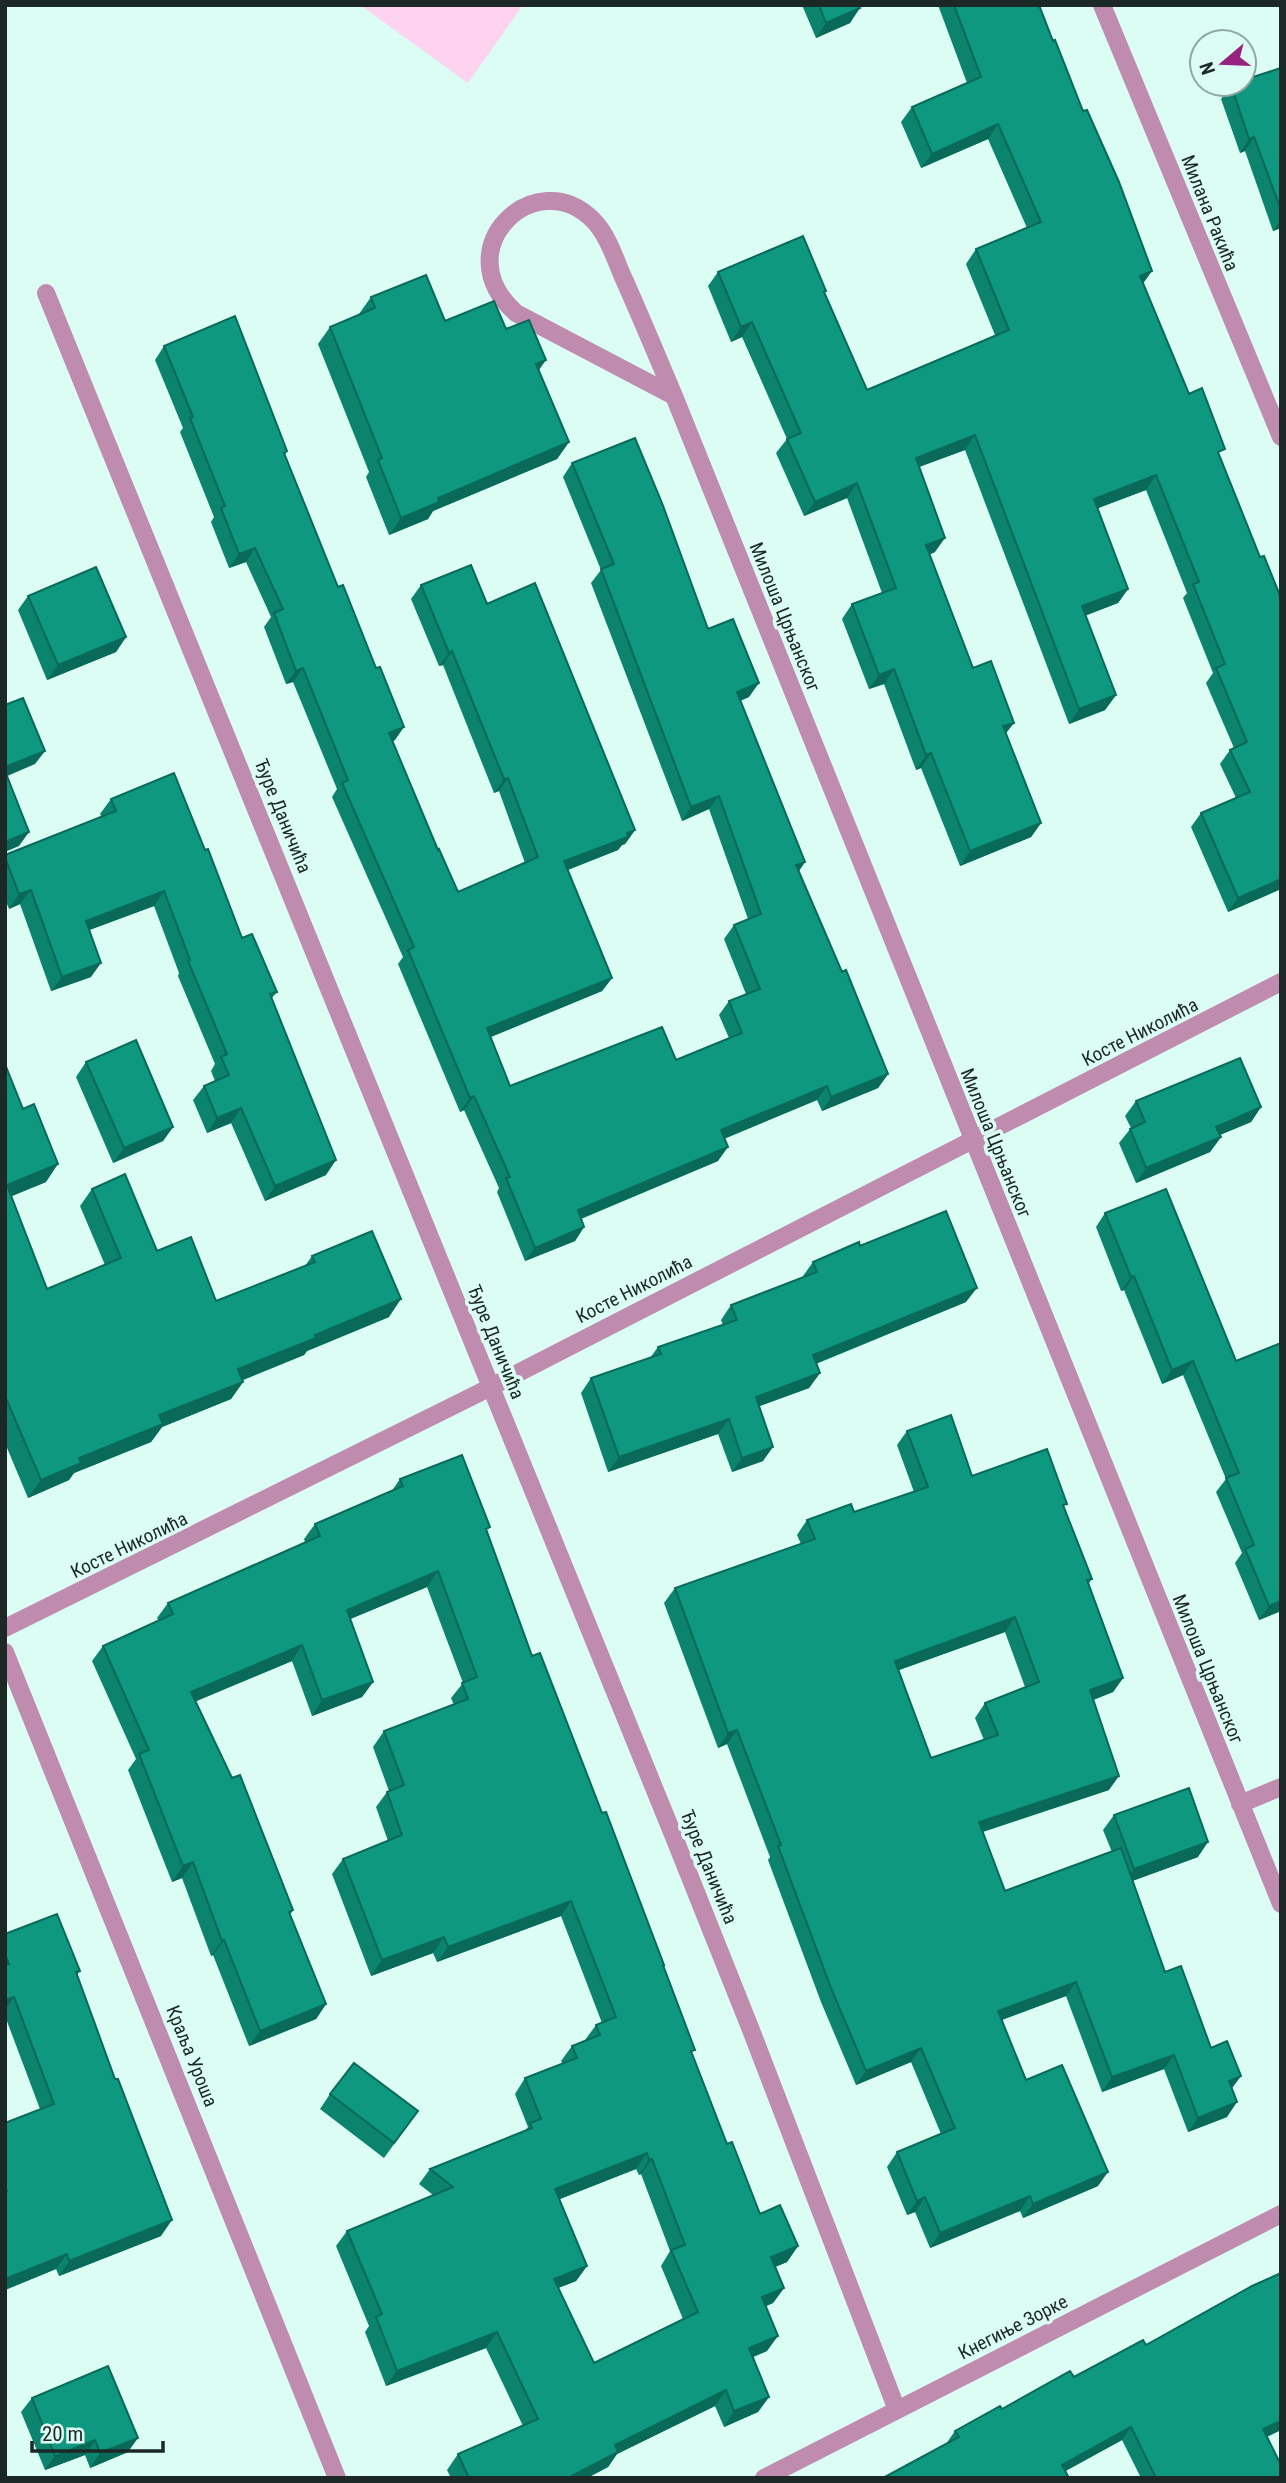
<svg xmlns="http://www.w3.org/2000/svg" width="1286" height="2483" viewBox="0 0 1286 2483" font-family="'Roboto Condensed',sans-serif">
  <rect width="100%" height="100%" fill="#dcfdf3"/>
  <!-- green -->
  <path fill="#fdd3f0" d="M360,5H523L468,83Z"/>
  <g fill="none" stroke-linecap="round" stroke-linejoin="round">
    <!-- street -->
    <path stroke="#bf8cb0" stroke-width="18" d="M1102,5L1281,437
      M46,293L674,1837L751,2030L897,2410
      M674,396L516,313C444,249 536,162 593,220C608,235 615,259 623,277C641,317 657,356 674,396L1281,1904
      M5,1628L473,1396L1281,982
      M5,1652L337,2478
      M1240,1804L1281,1787
      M764,2478L1281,2214"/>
  </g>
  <!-- wall -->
  <path fill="#0b836d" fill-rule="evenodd" d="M802,5H859L850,23L816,38Z
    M938,5H1039L1143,284L1189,394L1220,456L1260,557L1281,598V889L1228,912L1191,827L1201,813L1236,798L1220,764L1230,750L1234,748L1206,683L1213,673L1183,598L1187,593L1146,490L1097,508L1128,589L1118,603L1085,615L1116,695L1105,710L1069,724L965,450L919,467L935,552L929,555L973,668L1006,733L1041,823L1031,837L960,866L921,768L916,770L884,684L869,689L842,619L852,604L882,593L847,498L804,516L776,453L787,439L742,337L731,342L708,286L718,272L825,294L867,390L995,335L966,264L976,249L1027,228L988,139L921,168L901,122L912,107L967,83Z
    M1281,68V228L1273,231L1245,151L1240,153L1221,99L1231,85Z
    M371,297L445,321L506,329L539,371L569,442L557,459L433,511L428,519L389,535L366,477L369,472L318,344L330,327L359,315V314Z
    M164,346L287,451L285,455L395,740L393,741L438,850L458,892L525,863L499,791L494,793L443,665L439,666L411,599L421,585L487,604L635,830L625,844L622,845L618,850L568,870L612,978L602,991L491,1037L510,1086L676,1060L729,1038L719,1015L729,1001L746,994L724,939L734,925L748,919L709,809L682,821L591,583L601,570L563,477L572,463L708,629L749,697L740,701L805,862L799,871L842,972L888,1074L878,1088L822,1111L817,1100L724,1139L718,1161L581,1219L584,1227L575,1241L525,1261L497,1192L499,1188L464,1110L460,1112L398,964L403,957L332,797L337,789L293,682L286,684L264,627L271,617L246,562L229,568L211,522L214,517L180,432L183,428L155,360Z
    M28,596L126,637L116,652L47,680L18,610Z
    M111,799L205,850L242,938L277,992L271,999L326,1175L265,1201L231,1123L207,1133L193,1100L204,1086L215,1081L211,1071L215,1064L178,976L179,973L154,906L89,930L91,977L51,991L20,904L9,909L5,899V857L102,817L100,814Z
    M86,1062L173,1127L163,1141L113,1163L76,1077Z
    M5,1064L46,1182L11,1196L47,1289L105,1265L80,1206L92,1189L157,1251L216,1301L305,1266L312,1256L389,1317L307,1351L304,1355L242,1380L243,1382L231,1399L162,1427L151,1442L74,1473L69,1480L28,1498L5,1443Z
    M1136,1101L1261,1107L1251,1122L1220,1135L1221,1137L1210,1152L1136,1183L1119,1143L1131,1128L1125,1116Z
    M1166,1189L1281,1611L1259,1620L1235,1563L1242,1553L1216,1492L1226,1479L1183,1375L1162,1384L1124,1290L1121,1291L1096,1227L1105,1213Z
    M860,1246L966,1302L816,1364L820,1373L809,1388L759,1406L763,1461L732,1472L718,1434L608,1472L581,1393L591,1378L650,1358L658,1347L723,1325L721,1320L731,1305L803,1278V1276L813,1262Z
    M907,1431L972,1476L1064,1508L1092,1579L1089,1583L1123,1678L1113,1692L1093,1700L1109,1790L983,1832L1005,1891L1112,1852L1103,1830L1114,1815L1198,1857L1132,1881L1165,1972L1211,2048L1232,2089L1227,2117L1188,2132L1164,2069L1102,2092L1066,1996L1002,2020L1026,2080L1098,2186L1023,2218L1020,2211L930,2248L915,2212L907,2215L887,2167L897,2152L941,2134L911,2062L856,2085L821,2002L768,1860L770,1857L727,1744L718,1748L664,1603L675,1588L801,1544L797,1535L807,1520L854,1512L914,1492L897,1445ZM1005,1632L1025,1687L985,1703L975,1718L984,1740L931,1758L899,1670Z
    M400,1479L487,1532L532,1656L663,1967L692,2054L727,2144L760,2214L798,2246L787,2262L775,2267L784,2288L773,2303L766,2306L767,2351L753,2357L769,2397L758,2412L724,2427L715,2406L617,2454L608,2467L587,2478H451L447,2470L458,2454L523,2426L486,2348L386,2386L365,2332L369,2326L336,2246L347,2231L433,2195L419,2184L430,2169L525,2131L528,2127L515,2094L525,2078L563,2064L561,2061L572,2046L585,2040L596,2025L602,2023L561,1916L437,1962L433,1953L371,1976L332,1874L343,1859L388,1841L376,1807L387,1792L389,1791L373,1747L384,1731L454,1705L451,1698L463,1683L427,1587L350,1619L373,1682L362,1697L312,1716L292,1661L196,1701L293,1910L290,1915L326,2004L316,2019L249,2046L213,1955L211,1956L182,1878L172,1882L128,1770L136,1759L92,1661L103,1646L159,1621L157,1618L168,1603L305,1542L304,1539L315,1524L391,1492ZM636,2169L639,2175L641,2174L670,2251L661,2266L683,2319L594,2363L558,2288L576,2281L587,2266L559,2199Z
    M5,1934L80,1971L77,1975L161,2236L59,2276L56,2269L5,2290V2123L40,2109L5,2016Z
    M330,2094L418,2111L384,2158L320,2109Z
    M1281,2273V2430L1267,2437L1281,2478H1141L1122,2440L1065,2471L946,2444L955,2431L1002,2409L1146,2345Z
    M32,2398L128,2452L90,2468L85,2455L45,2470L21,2412Z"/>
  <!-- shaded-wall -->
  <path fill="#096a59" d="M860,8L850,23L816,38L826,23Z
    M998,124L988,139L921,168L932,154Z
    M1254,137L1245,151L1240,153L1249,139Z
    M1281,220V228L1273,231Z
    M1152,271L1142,285L1140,276Z
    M752,322L742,337L731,342L741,327Z
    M546,360L534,377L536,364Z
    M975,435L965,450L905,472L916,458Z
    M569,442L557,459L433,511L428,519L389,535L401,518L438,498Z
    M1156,475L1146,490L1083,514L1094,499Z
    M857,483L847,498L804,516L815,502Z
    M945,538L935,552L916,560L926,545Z
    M255,548L246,562L229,568L239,554Z
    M1128,589L1118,603L1072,621L1082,606Z
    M126,637L116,652L47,680L58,665Z
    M452,651L443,665L439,666L449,653Z
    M303,668L293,682L286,684L296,671Z
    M894,669L884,684L869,689L879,675Z
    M759,683L749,697L727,706L737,692Z
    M1116,695L1105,710L1069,724L1079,709Z
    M1014,723L1003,737V726Z
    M404,727L395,740L379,747L389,733Z
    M45,751L35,764L5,777V767Z
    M931,753L921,768L916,770L926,755Z
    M508,778L499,791L494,793L504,779Z
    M719,796L709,809L682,821L691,807Z
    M1041,823L1031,837L960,866L970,851Z
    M635,830L625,844L622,845L618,850L554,875L564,861Z
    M29,832L19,846L5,852V842Z
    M805,862L795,876L796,865Z
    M1281,879V889L1228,912L1238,898Z
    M31,890L20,904L9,909L19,894Z
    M164,891L154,906L76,935L86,921Z
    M101,963L91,977L51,991L62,977Z
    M612,978L602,991L478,1042L487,1028Z
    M888,1074L878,1088L822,1111L831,1097Z
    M827,1086L817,1100L711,1144L721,1130Z
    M474,1096L464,1110L460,1112L470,1098Z
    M1261,1107L1251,1122L1205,1141L1216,1127Z
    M241,1108L231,1123L207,1133L217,1118Z
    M173,1127L163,1141L113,1163L124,1148Z
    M1221,1137L1210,1152L1136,1183L1146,1168Z
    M728,1147L718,1161L568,1224L578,1210Z
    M336,1160L326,1175L265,1201L275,1186Z
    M58,1164L46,1182L5,1199L7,1185Z
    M584,1227L575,1241L525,1261L535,1248Z
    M1134,1276L1124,1290L1121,1291L1131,1277Z
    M977,1288L966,1302L802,1369L813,1355Z
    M401,1299L389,1317L307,1351L304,1355L226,1387L238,1369Z
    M1193,1361L1183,1375L1162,1384L1172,1370Z
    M820,1373L809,1388L746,1411L756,1397Z
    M243,1382L231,1399L162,1427L151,1442L74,1473L69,1480L28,1498L41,1480L79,1458L159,1415Z
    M729,1419L718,1434L608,1472L619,1457Z
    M773,1447L763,1461L732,1472L742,1458Z
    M438,1571L427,1587L336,1625L347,1610Z
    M1281,1601V1611L1259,1620L1269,1606Z
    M1015,1617L1005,1632L885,1675L895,1661Z
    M302,1645L292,1661L180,1708L191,1692Z
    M1123,1678L1113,1692L1080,1705L1090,1690Z
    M373,1682L362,1697L312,1716L322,1700Z
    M737,1730L727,1744L718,1748L728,1733Z
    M1119,1776L1109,1790L969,1836L979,1822Z
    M1208,1842L1198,1857L1124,1884L1134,1869Z
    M193,1862L182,1878L172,1882L183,1866Z
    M571,1901L561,1916L437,1962L448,1947Z
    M444,1937L433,1953L371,1976L382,1960Z
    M224,1940L213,1955L211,1956L222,1941Z
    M1076,1982L1066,1996L988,2025L998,2011Z
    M14,1997L5,2010V2000Z
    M326,2004L316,2019L249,2046L260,2031Z
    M921,2048L911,2062L856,2085L866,2071Z
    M1174,2055L1164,2069L1102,2092L1112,2077Z
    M1241,2076L1230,2091L1229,2081Z
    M1237,2102L1227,2117L1188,2132L1198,2118Z
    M647,2153L636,2169L545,2205L555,2189Z
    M652,2159L641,2174L639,2175L649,2160Z
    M1108,2172L1098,2186L1023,2218L1033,2204Z
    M1030,2196L1020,2211L930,2248L940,2233Z
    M925,2197L915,2212L907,2215L917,2201Z
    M172,2220L161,2236L59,2276L69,2261Z
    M798,2246L787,2262L760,2273L771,2257Z
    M67,2254L56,2269L5,2290V2279Z
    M587,2266L576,2281L543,2294L554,2279Z
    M784,2288L773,2303L752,2312L762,2297Z
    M497,2332L486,2348L386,2386L397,2371Z
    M778,2336L767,2351L738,2363L749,2348Z
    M726,2390L715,2406L617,2454L608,2467L587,2478H568L615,2445Z
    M769,2397L758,2412L724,2427L734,2411Z
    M1281,2421V2430L1254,2442L1263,2429Z
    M1131,2427L1122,2440L1053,2478L1062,2465Z
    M138,2438L128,2452L90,2468L100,2453Z
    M95,2440L85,2455L45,2470L55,2456Z"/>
  <!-- building -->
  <path fill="#0d987f" stroke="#096a59" stroke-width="2" fill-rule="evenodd" d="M819,5H859L860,8L826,23Z
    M954,5H1039L1053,41L1055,40L1083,111L1087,110L1119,182L1152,271L1140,276L1189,394L1202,388L1225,449L1218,452L1260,557L1264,556L1281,598V879L1238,898L1201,813L1250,792L1230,750L1247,742L1216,668L1225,664L1193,584L1199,582L1156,475L1094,499L1128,589L1082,606L1116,695L1079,709L975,435L916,458L945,538L926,545L973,668L991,661L1014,723L1003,726L1041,823L970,851L931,753L926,755L894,669L879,675L852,604L896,588L857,483L815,502L787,439L801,433L752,322L741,327L718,272L803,236L826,291L824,292L867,390L1009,330L976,249L1041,222L998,124L932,154L912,107L981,77Z
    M1281,68V210L1254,137L1249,139L1231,85L1244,84V80Z
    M426,275L445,321L494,301L506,329L529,320L546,360L536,364L569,442L438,498L439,502L401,518L378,460L382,458L330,327L375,308L371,297Z
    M235,316L287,451L284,453L338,587L343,585L376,668L380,667L404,727L389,733L438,850L439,849L458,892L538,857L508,778L504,779L452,651L449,653L421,585L471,565L487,604L535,583L635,830L627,833L628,837L564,861L612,978L487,1028L510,1086L662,1027L676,1060L742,1033L729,1001L760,989L734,925L761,914L719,796L691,807L601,569L614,564L572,463L635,438L662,503L708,629L733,619L759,683L737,692L805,862L796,865L842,972L846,970L888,1074L831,1097L827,1086L721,1130L728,1147L578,1210L584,1227L535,1248L506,1178L510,1177L474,1096L470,1098L408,950L414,947L342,783L348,780L303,668L296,671L274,613L283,609L255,548L239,554L221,508L225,506L190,418L193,417L164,346Z
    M96,567L126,637L58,665L28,596Z
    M23,698L45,751L5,767V705Z
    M5,771L29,832L5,842Z
    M174,773L205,850L208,849L242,938L252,934L277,992L270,994L336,1160L275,1186L241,1108L217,1118L204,1086L229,1075L221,1057L227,1054L188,961L190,960L164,891L86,921L101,963L62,977L31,890L19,894L5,857V855L116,811L111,799Z
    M136,1040L173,1127L124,1148L86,1062Z
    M1240,1058L1261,1107L1216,1127L1221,1137L1146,1168L1130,1129L1145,1122L1136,1101Z
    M5,1064L23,1109L34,1104L58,1164L7,1185L47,1289L121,1258L92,1189L125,1174L157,1251L191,1237L216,1301L315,1262L312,1256L372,1231L401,1299L315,1335L316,1338L238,1369L243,1382L159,1415L163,1424L79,1458L81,1463L41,1480L5,1396Z
    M1166,1189L1236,1361L1281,1343V1601L1269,1606L1245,1549L1254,1545L1226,1478L1239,1473L1193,1361L1172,1370L1134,1276L1131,1277L1105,1213Z
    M946,1211L977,1288L813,1355L820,1373L756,1397L773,1447L742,1458L729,1419L619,1457L591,1378L661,1354L658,1347L737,1320L731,1305L817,1272L813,1262L859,1242L860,1246Z
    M951,1415L972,1476L1047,1449L1067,1504L1063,1505L1092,1579L1087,1580L1123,1678L1090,1690L1119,1776L979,1822L1005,1891L1121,1848L1165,1972L1181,1966L1211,2048L1227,2041L1241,2076L1229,2081L1237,2102L1198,2118L1174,2055L1112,2077L1076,1982L998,2011L1026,2080L1062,2065L1108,2172L1033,2204L1030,2196L940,2233L925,2197L917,2201L897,2152L955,2128L921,2048L866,2071L831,1988L778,1846L781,1845L737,1730L728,1733L675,1588L815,1539L807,1520L851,1504L854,1512L928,1487L907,1431ZM1015,1617L1039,1682L985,1703L998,1735L931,1758L895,1661Z
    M462,1455L490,1527L486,1529L532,1656L540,1653L602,1813L606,1812L664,1965H663L695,2050L691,2051L727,2144L732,2142L760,2214L780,2205L798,2246L771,2257L784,2288L762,2297L778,2336L749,2348L769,2397L734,2411L726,2390L615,2445L618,2452L568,2478H469L458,2454L538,2419L497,2332L397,2371L376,2317L382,2314L347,2231L453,2187L430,2169L532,2128L530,2123L541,2119L525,2078L577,2058L572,2046L600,2035L596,2025L616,2017L571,1901L448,1947L444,1937L382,1960L343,1859L402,1835L387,1792L404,1785L384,1731L468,1699L462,1683L477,1677L438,1571L347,1610L373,1682L322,1700L302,1645L191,1692L232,1778L240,1775L293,1910L289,1912L326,2004L260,2031L224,1940L222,1941L193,1862L183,1866L139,1754L149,1750L103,1646L173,1614L168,1603L320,1536L315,1524L403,1486L400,1479ZM647,2153L649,2160L652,2159L685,2245L671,2250L698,2312L594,2363L554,2279L587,2266L555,2189Z
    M1189,1788L1208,1842L1134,1869L1114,1815Z
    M57,1914L80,1971L76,1972L115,2079H118L172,2220L69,2261L67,2254L5,2279V2192L7,2191L5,2187V2123L54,2104L14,1997L5,2000V1965L9,1964L5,1954V1934Z
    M354,2063L418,2111L394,2143L330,2094Z
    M1281,2273V2421L1263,2429L1281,2465V2478H1156L1131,2427L1062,2465L1069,2478H883L959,2437L955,2431L1000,2406L1002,2409L1070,2371L1074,2377L1143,2340L1146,2345L1252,2286Z
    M108,2366L138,2438L100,2453L95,2440L55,2456L32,2398Z"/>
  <g text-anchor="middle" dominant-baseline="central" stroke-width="7" stroke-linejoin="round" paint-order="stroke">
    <!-- street labels -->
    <g font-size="19" fill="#1c2825" stroke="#dcfdf3">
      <text transform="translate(1210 213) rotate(68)">Милана Ракића</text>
      <text transform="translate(785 617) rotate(68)">Милоша Црњанског</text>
      <text transform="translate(283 816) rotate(68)">Ђуре Даничића</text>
      <text transform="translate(1140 1032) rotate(-27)">Косте Николића</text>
      <text transform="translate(996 1143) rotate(68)">Милоша Црњанског</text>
      <text transform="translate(634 1289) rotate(-27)">Косте Николића</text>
      <text transform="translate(496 1342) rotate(68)">Ђуре Даничића</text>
      <text transform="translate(129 1545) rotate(-26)">Косте Николића</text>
      <text transform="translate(1208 1669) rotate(68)">Милоша Црњанског</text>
      <text transform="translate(709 1867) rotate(68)">Ђуре Даничића</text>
      <text transform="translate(192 2056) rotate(68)">Краља Уроша</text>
      <text transform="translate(1013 2327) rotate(-27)">Кнегиње Зорке</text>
    </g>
  </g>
  <!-- border -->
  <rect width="1286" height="2483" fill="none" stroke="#1c2825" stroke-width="14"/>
  <!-- north arrow -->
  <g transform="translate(1223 63) rotate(251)"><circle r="33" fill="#dcfdf3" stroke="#8fa8a1" stroke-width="2"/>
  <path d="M0-5L12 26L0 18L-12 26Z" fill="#972380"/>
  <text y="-10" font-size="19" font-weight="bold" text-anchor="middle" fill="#1c2825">N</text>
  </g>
  <!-- scale -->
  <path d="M32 2441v10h131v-10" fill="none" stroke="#1c2825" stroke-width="3.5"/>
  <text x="42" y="2441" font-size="21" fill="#1c2825" stroke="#dcfdf3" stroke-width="5" paint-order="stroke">20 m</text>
</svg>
